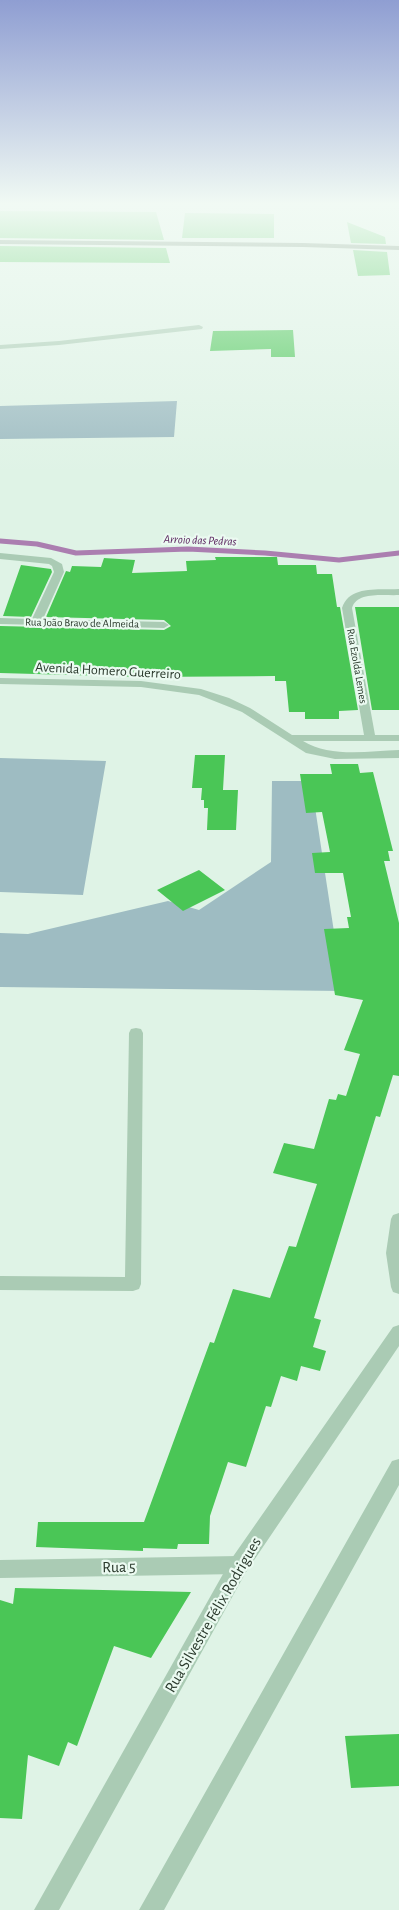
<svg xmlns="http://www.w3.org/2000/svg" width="399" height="1910" viewBox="0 0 399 1910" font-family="'Alegreya Sans',sans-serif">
  <rect width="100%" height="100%" fill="#dff3e6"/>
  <!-- green -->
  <path fill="#9ebcc2" d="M177,401L174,437L0,439V406Z
    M0,758L106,761L83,895L0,892Z
    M272,781H311L343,991L0,987V933L28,934L168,901L199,910L271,862Z"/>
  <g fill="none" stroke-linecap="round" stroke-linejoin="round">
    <!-- stream -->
    <path stroke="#ab7eb0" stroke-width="5" d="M0,541L37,544L76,553L188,549L265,553L339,560L399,553"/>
  </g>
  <!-- building -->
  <path fill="#4ac656" d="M0,211L156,212L164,240L0,238Z
    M185,213L274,214V238H182Z
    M347,222L385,237L386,244L351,243Z
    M0,246L166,248L170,263L0,262Z
    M353,250L387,252L390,275L358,276Z
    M293,330L295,357H271V349L210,351L213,331Z
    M215,557H277L278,565H316L317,574H332L337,607H340L358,710L339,711V719H305V712H289L286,681H275V676L142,677L0,673V626L164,630L171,626L164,620L46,617L66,571L70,572L72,566L101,567L104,558L135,560L132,573L187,571L186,561L216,560Z
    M21,565L51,569L52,572L31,617L3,616Z
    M355,607H399V710H372Z
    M195,755H225L223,790H238L236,830H207L208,808H204V800H201L202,788H192Z
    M330,764H358L360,773L373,772L393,851H388L390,861H384L399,923V1076L393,1075L380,1117L376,1116L314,1318L321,1320L313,1347L326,1351L320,1371L301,1366L297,1381L281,1376L271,1407L266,1406L246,1467L228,1462L210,1516L209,1544H178L177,1549L143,1548V1551L36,1547L38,1522H144L210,1342L214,1343L233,1289L270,1298L289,1246L296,1247L317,1184L273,1173L284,1143L314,1149L329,1099L336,1100L338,1094L346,1096L360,1054L344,1050L363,1000L335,995L324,929L349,928L347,917H351L343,873H315L312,853L330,852L322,812L306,813L300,774H332Z
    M199,870L225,890L183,911L157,890Z
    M15,1588L191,1592L151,1658L114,1646L77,1746L68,1742L59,1766L28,1755L22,1819L0,1818V1600L13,1604Z
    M399,1734V1786L351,1788L345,1736Z"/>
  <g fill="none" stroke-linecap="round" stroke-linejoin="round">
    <!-- minor -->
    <path fill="#aacbb4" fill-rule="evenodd" d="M199,325L203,327L202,329L59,345L0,349V345L59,341Z
      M0,553L51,558L62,564L64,572L43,619L164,622L169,625L164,628L0,624V618L32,619L54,572L52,566L49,564L0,559Z
      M399,589V595C385,596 357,591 352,608L375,735H399V741H303C330,758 369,751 399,750V758L335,759L306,753L242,712L199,695L141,687L0,684V678L141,681L201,689L229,698L250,708L292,735H364L342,608C349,585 379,590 399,589Z
      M136,1028L141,1029L143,1033L141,1284L139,1289L133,1291L0,1290V1276L125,1277L129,1033L131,1029Z
      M399,1213V1294L393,1292L391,1287L386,1253L391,1219L393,1215Z
      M239,1556L246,1558L249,1565L246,1572L239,1574L0,1578V1560Z"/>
    <!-- tertiary -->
    <path fill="#aacbb4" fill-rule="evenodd" d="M399,1325V1346L246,1572L59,1910H34L232,1558L393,1327Z
      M399,1459V1485L164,1910H139L392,1461Z"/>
    <!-- primary -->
    <path fill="#5b7b61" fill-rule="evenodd" d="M0,240L303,243L399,246V250L303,247L0,244Z"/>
  </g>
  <!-- sky -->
  <linearGradient id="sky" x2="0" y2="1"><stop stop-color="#8f9ed2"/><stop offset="0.43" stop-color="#f1faf4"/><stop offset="1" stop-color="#f1faf4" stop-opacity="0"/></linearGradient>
  <rect width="399" height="474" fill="url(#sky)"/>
  <g text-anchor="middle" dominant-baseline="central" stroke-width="4.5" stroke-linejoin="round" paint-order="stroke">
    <!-- far-street labels -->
    <g font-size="11" fill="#2a392c" stroke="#ebfaf1">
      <text transform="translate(82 623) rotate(1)">Rua João Bravo de Almeida</text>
      <text transform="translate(357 666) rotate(80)">Rua Ezolda Lemes</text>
    </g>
    <!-- far-water labels -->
    <g font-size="12" font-style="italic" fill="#561f5b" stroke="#ebfaf1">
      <text transform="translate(200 540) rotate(2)">Arroio das Pedras</text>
    </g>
    <!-- street labels -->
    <g font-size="14" fill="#2a392c" stroke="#ebfaf1">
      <text transform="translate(108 671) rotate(3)">Avenida Homero Guerreiro</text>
    </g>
    <!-- near-street labels -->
    <g font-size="16" fill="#2a392c" stroke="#ebfaf1">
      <text transform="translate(119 1567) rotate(-1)">Rua 5</text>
      <text transform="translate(213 1615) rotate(-60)">Rua Silvestre Félix Rodrigues</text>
    </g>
  </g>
</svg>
